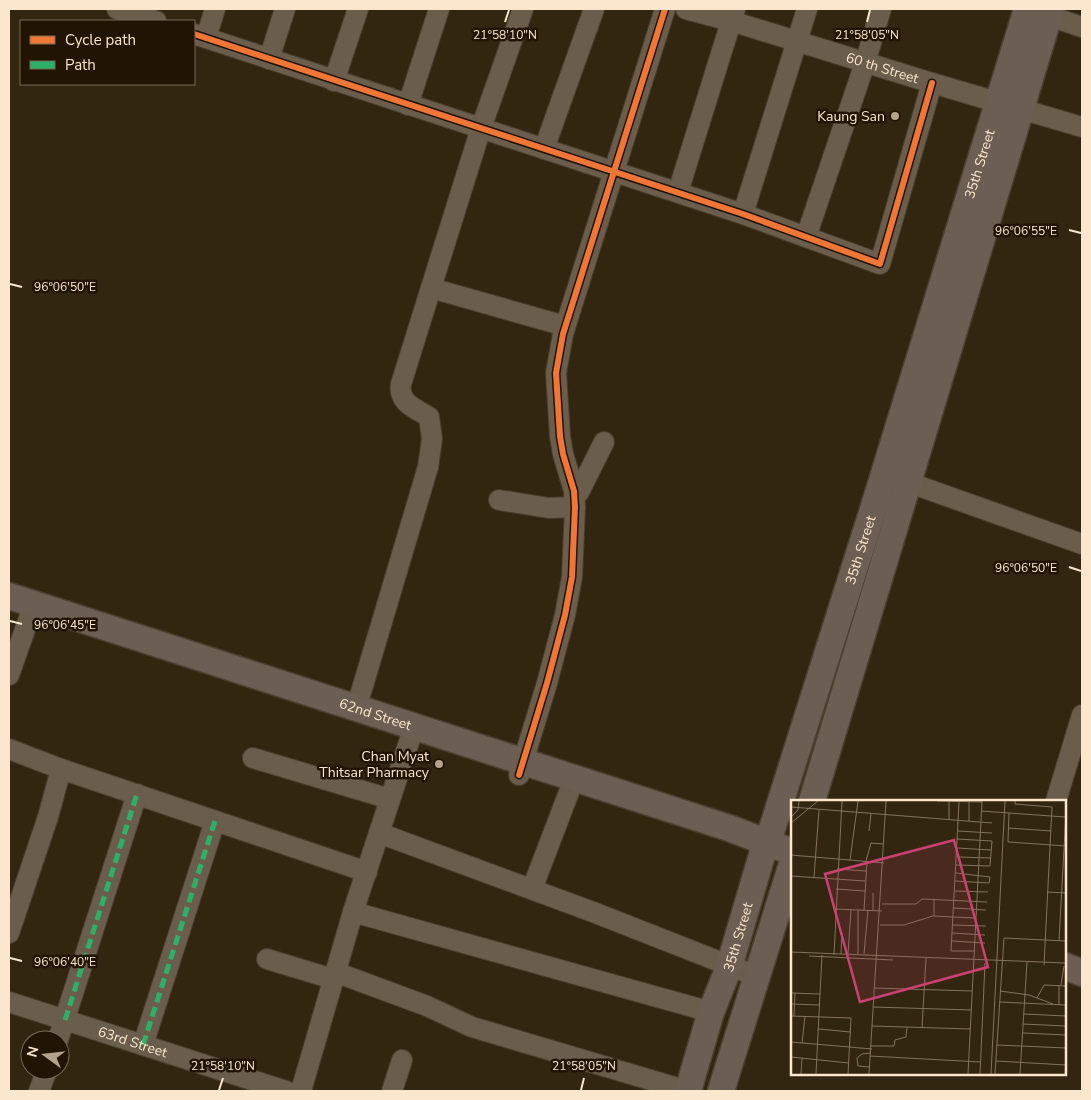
<svg xmlns="http://www.w3.org/2000/svg" width="1091" height="1100" viewBox="0 0 1091 1100" font-family="'Nunito Sans',sans-serif">
  <rect width="100%" height="100%" fill="#332610"/>
  <g fill="none" stroke-linecap="round" stroke-linejoin="round">
    <!-- minor casing -->
    <g stroke="#4b4030" stroke-width="22">
      <g id="minor">
        <path d="M117,9L156,21"/>
        <path id="s1" d="M686,9L731,21L932,83L1082,127"/>
        <path d="M1049,16L1082,27"/>
        <path d="M194,34L743,214L880,264L932,83"/>
        <path d="M206,38L215,9"/>
        <path d="M269,59L285,9"/>
        <path d="M334,81L358,9"/>
        <path d="M408,105L439,9"/>
        <path d="M544,149L594,9"/>
        <path d="M678,192L735,9"/>
        <path d="M743,214L807,9"/>
        <path d="M806,237L865,63L881,9"/>
        <path d="M431,288L565,326"/>
        <path d="M896,478L1082,544"/>
        <path d="M579,492L604,442"/>
        <path d="M499,500L549,508L575,507"/>
        <path d="M9,675L34,604"/>
        <path d="M356,709L428,467L432,439L429,417C415,408 398,403 401,384L481,128L523,9"/>
        <path d="M9,749L61,769L367,872"/>
        <path d="M253,758L390,799"/>
        <path d="M519,775L547,683L565,615L572,577L575,507L574,491L563,454L560,436L556,373L563,334L665,9"/>
        <path d="M1056,801L1082,715"/>
        <path d="M379,833L593,912L756,976"/>
        <path d="M532,889L574,779"/>
        <path d="M353,912L711,1012"/>
        <path d="M9,933L48,817L61,769"/>
        <path d="M267,959L333,979"/>
        <path d="M335,972L427,1006L472,1027L688,1091"/>
        <path id="s2" d="M9,1002L286,1091"/>
        <path d="M58,1040L137,794"/>
        <path d="M143,1045L215,821"/>
        <path d="M39,1091L47,1070"/>
        <path d="M301,1091L353,912L414,727"/>
        <path d="M392,1091L402,1060"/>
      </g>
    </g>
    <!-- major casing -->
    <g stroke="#4b4030" stroke-width="29">
      <g id="major">
        <path id="s3" d="M9,596L729,828L792,852"/>
        <path d="M812,801L1051,9"/>
        <path d="M1065,966L1082,973"/>
        <path id="s4" d="M688,1091L711,1012L729,967L762,855L772,829L876,500L1027,9"/>
        <path d="M721,1091L792,864"/>
      </g>
    </g>
    <!-- minor -->
    <use href="#minor" stroke="#6a5d4c" stroke-width="20"/>
    <!-- major -->
    <use href="#major" stroke="#6d5e53" stroke-width="26"/>
    <!-- quiet -->
    <path stroke="#2db169" stroke-width="5" stroke-dasharray="10 5" stroke-linecap="butt" d="M65,1020L137,794
      M143,1045L215,821"/>
    <!-- cycleway casing -->
    <g stroke="#221402" stroke-width="9">
      <path id="cycleway" d="M194,34L743,214L880,264L932,83
        M519,775L547,683L565,615L572,577L575,507L574,491L563,454L560,436L556,373L563,334L665,9"/>
    </g>
    <!-- cycleway -->
    <use href="#cycleway" stroke="#f07635" stroke-width="6"/>
  </g>
  <!-- ticks -->
  <path fill="none" stroke="#fae7cd" stroke-width="2" d="M505,22L509,10M867,22L870,10M1069,230L1081,233M10,284L22,287M1069,567L1081,571M10,621L22,624M10,958L22,961M219,1090L223,1078M581,1090L584,1078"/>
  <!-- markers -->
  <g fill="#b4a38b" stroke="#221402" stroke-width="2">
    <circle cx="895" cy="116" r="5"/>
    <circle cx="439" cy="764" r="5"/>
  </g>
  <g text-anchor="middle" dominant-baseline="central" stroke-width="5" stroke-linejoin="round" paint-order="stroke">
    <!-- street labels -->
    <g font-size="14" fill="#fae7cd" stroke="#221402">
      <text stroke="none"><textPath href="#s1" startOffset="205">60 th Street</textPath></text>
      <text stroke="none"><textPath href="#s4" startOffset="972">35th Street</textPath></text>
      <text stroke="none"><textPath href="#s4" startOffset="568">35th Street</textPath></text>
      <text stroke="none"><textPath href="#s3" startOffset="385">62nd Street</textPath></text>
      <text stroke="none"><textPath href="#s4" startOffset="162">35th Street</textPath></text>
      <text stroke="none"><textPath href="#s2" startOffset="130">63rd Street</textPath></text>
    </g>
    <!-- poi labels -->
    <g font-size="14" fill="#fae7cd" stroke="#221402" text-anchor="end">
      <text x="885" y="116">Kaung San</text>
      <text x="429" y="756">Chan Myat<tspan x="429" dy="16">Thitsar Pharmacy</tspan></text>
    </g>
  </g>
  <!-- overview -->
  <g transform="translate(791 800)">
    <rect width="275" height="275" fill="#332610"/>
    <path fill="none" stroke="#83735c" stroke-width="1" d="M146,1L191,2M224,1V4L261,7L253,165M0,7L201,23M190,11L274,17M218,13L217,42L275,46M0,17L7,10L8,1M158,20V1M167,21L160,151H183M167,21L168,1M178,21V1M0,23L27,1M217,28L260,31M78,31L80,14M167,31L201,33M166,48L200,50M0,55L93,63M166,57L200,58M59,60L67,1M75,61L80,43L92,44M165,65L199,66L201,41L166,39M46,69L75,71M0,76L74,81M23,77L28,10M164,81L198,83L199,77L165,73M45,89L74,91M164,91L197,92M256,92L275,93M91,104H125L131,99L196,102M163,108L195,110M44,109L91,111M73,110L76,61M82,110V93M143,116V99M89,125H113L142,116L183,118M162,125L195,126M161,133L194,135M268,140L275,13M161,141L194,143M0,152L275,163M50,154L51,133M57,154L60,109M67,154V110M73,154L77,110M43,155L51,1M18,156L102,160M268,185V205M270,185L273,166M84,188L181,191M209,191L238,195L262,204M0,193L29,194M246,198L253,185L275,186M208,202L275,205M0,204L28,205M82,207L181,210M233,214L275,216M0,216L60,218L57,274M3,216L4,193M232,224L275,226M81,226L180,229M131,228L135,158M27,229L60,232M232,233L275,235M0,242L81,249M11,243L14,216M206,245L275,248M80,246H103L104,240L115,237L116,227M79,256L189,262M0,257L58,263M205,261L275,265M78,267L67,266L66,258L71,254L80,253M10,274L11,258M25,274L31,155M78,274L95,1M177,274L191,1M189,274L194,163M200,274L214,1M204,274L213,138L275,141M229,274L236,162M274,274L275,258"/>
    <path fill="#cd4172" fill-opacity="0.15" stroke="#cd4172" stroke-width="2.5" d="M163,40L197,167L69,202L34,74Z"/>
    <rect width="275" height="275" fill="none" stroke="#fae7cd" stroke-width="2.5"/>
  </g>
  <g font-size="12" text-anchor="middle" fill="#fae7cd" stroke="#221402" stroke-width="5" stroke-linejoin="round" paint-order="stroke">
    <text x="505" y="39">21°58'10"N</text>
    <text x="867" y="39">21°58'05"N</text>
    <text x="1026" y="235">96°06'55"E</text>
    <text x="65" y="291">96°06'50"E</text>
    <text x="1026" y="572">96°06'50"E</text>
    <text x="65" y="629">96°06'45"E</text>
    <text x="65" y="966">96°06'40"E</text>
    <text x="223" y="1070">21°58'10"N</text>
    <text x="584" y="1070">21°58'05"N</text>
  </g>
  <!-- border -->
  <rect width="1091" height="1100" fill="none" stroke="#fae7cd" stroke-width="20"/>
  <!-- legend -->
  <rect x="20" y="20" width="175" height="65" fill="#221402" stroke="#786853"/>
  <rect x="30" y="36" width="25" height="8" fill="#f07635" stroke="#786853"/>
  <text x="65" y="45" font-size="15" fill="#fae7cd">Cycle path</text>
  <rect x="30" y="61" width="25" height="8" fill="#2db169" stroke="#786853"/>
  <text x="65" y="70" font-size="15" fill="#fae7cd">Path</text>
  <!-- north arrow -->
  <g transform="translate(45 1055) rotate(285)"><circle r="24" fill="#221402" stroke="#786853"/>
  <path d="M0-4L9 19L0 12L-9 19Z" fill="#b4a38b"/>
  <text y="-8" font-size="14" font-weight="bold" text-anchor="middle" fill="#fae7cd">N</text>
  </g>
</svg>
